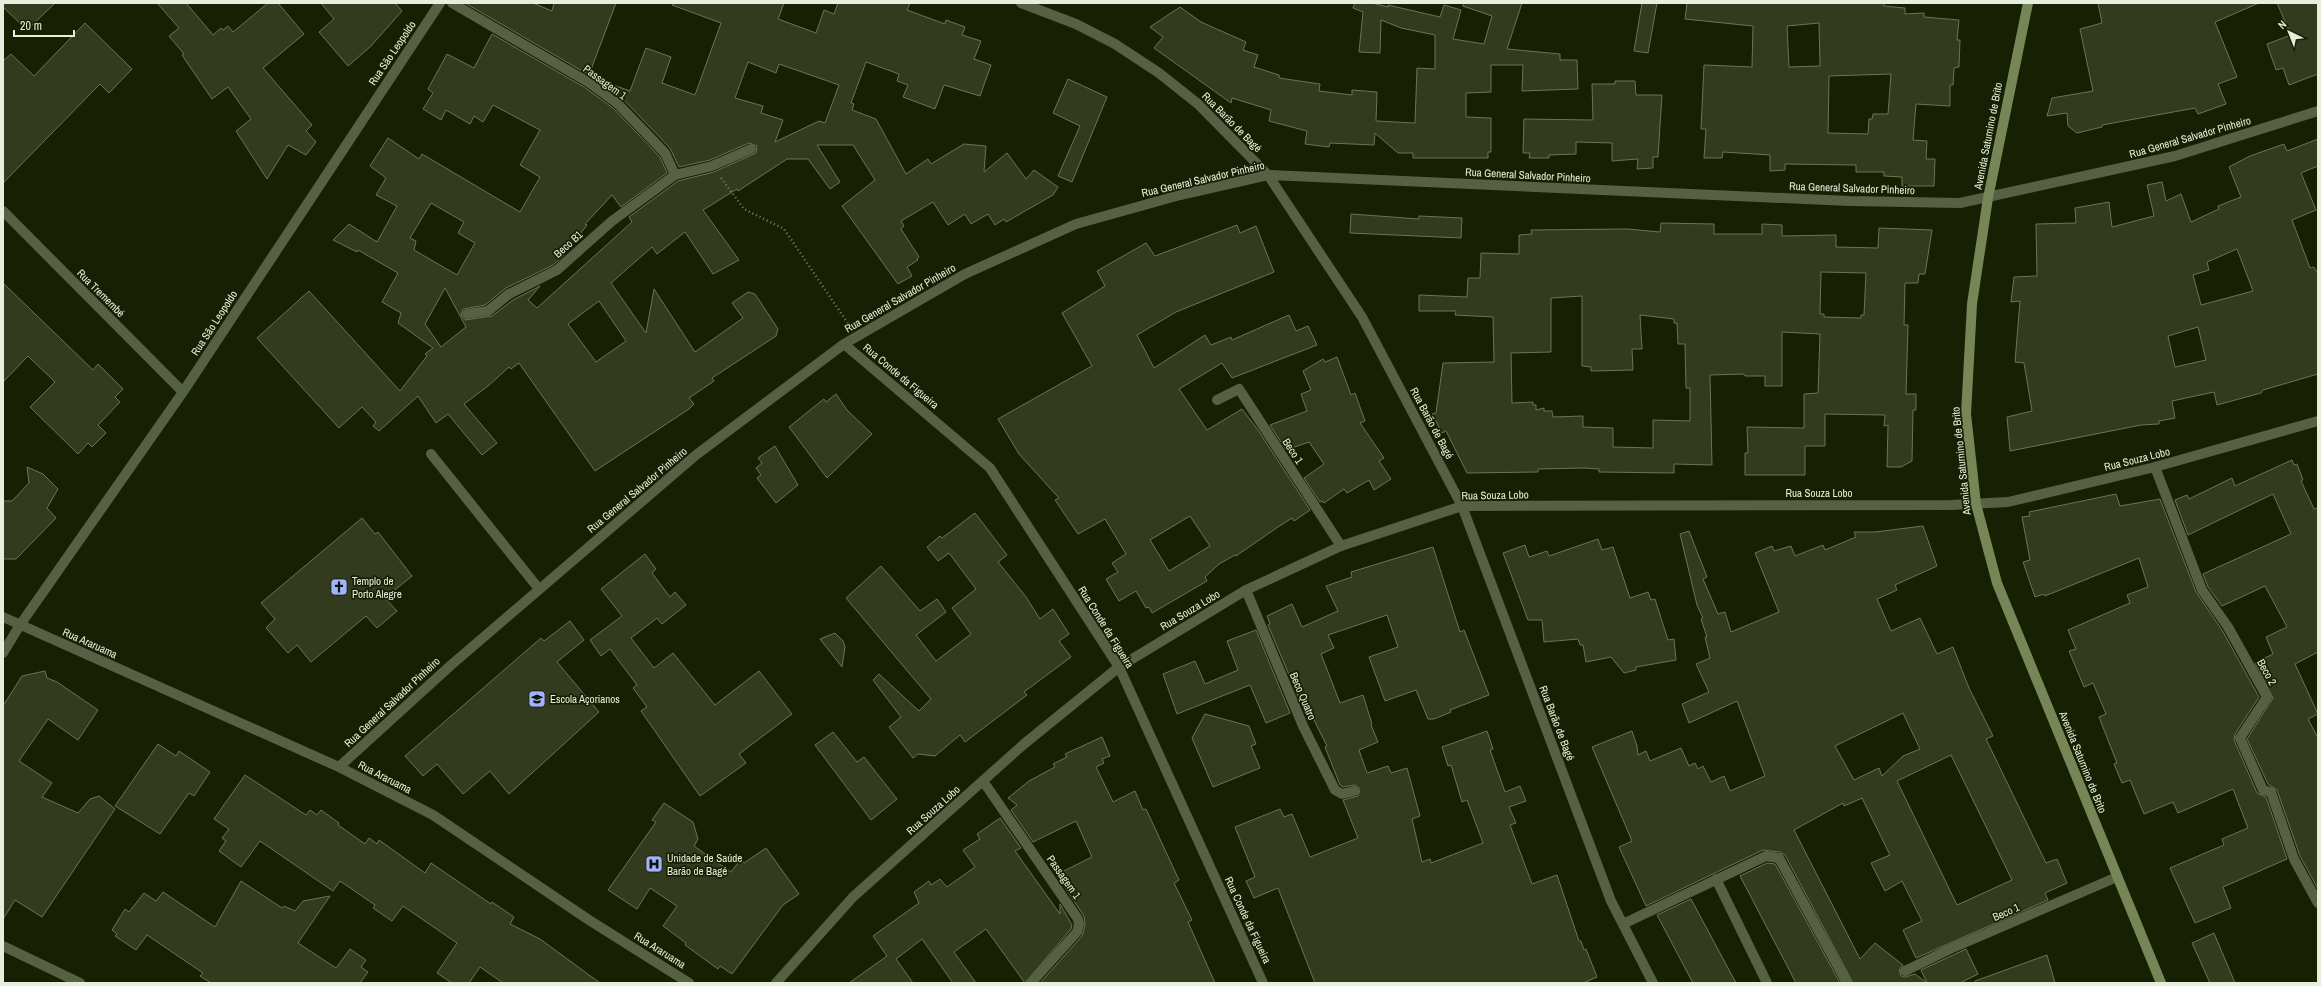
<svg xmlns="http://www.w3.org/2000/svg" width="2321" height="986" viewBox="0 0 2321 986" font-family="'Archivo Narrow',sans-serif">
  <rect width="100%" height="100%" fill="#182003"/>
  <!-- building -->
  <path fill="#323b1e" stroke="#6a7555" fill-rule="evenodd" d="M3,3H55L27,30L3,7Z
    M157,3H186L213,35L221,28L223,30L228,26L233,32L268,3H278L304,34L263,68L312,125L306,131L316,142L306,155L288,145L267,179L236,131L251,119L228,87L212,99L182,55L184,54L169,36L179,28Z
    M321,3H395L402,11L370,47L348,66L319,32L334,19Z
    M465,3H533L552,11L554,3H616L589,75Z
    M673,3H784L778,19L816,33L824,10L834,14L838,3H910L907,10L945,24L946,20L965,27L962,35L981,41L974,59L991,65L980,96L944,85L935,109L903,97L908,85L897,81L899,74L866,62L851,103L854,104L852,110L876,119L906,174L928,159L931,164L964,144L986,146L984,172L1007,153L1026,179L1034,170L1058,187L1053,195L1006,222L1004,219L995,225L988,214L971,224L965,214L948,225L933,202L901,221L904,226L901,229L919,257L917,259L918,260L907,267L912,276L898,284L842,206L875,180L853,145H817L840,182L830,189L808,159H787L738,191L737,189L703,210L739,260L713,274L685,232L657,254L652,247L611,283L646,333L654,289L695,352L743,318L732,303L748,292L755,294L778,329L776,336L712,378L714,381L689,398L694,404L689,409L595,471L519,363L511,369L509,367L488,386L464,404L497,443L482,455L448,414L436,423L418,396L379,431L373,426L376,422L362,407L339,428L257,338L309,291L400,391L427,356L425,354L433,348L398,323L401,313L382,302L398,273L358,250L357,252L333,240L349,224L377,242L397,206L376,195L386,178L370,166L388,138L419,159L422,154L520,212L540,177L520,165L540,130L493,105L483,122L474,116L470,124L446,110L441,120L423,109L433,93L428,89L447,54L474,68L492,34L584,87L613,108L660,157L667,173L621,207L612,195L585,224L587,225L562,257L553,265L506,288L485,305L463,309L461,315L465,320L492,316L513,300L540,286L528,300L537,308L632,222L629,217L678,181L714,172L756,153L757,146L749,143L710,160L679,167L670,148L622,98L594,78L630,91L646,48L671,57L662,83L695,95L721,23L672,5ZM748,62L776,73L779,64L839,85L825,123L819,121L775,142L783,120L761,113L763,106L735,98ZM431,203L464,222L458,233L475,243L457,275L414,250L416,241L410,238ZM445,288L466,327L441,347L425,324ZM599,301L626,341L596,362L568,324Z
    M1355,3H1372L1388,7V5L1440,17L1444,5L1461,10L1453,39L1484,44L1492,16L1463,6V3H1522L1507,49L1560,54V60H1577L1578,89L1522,91L1523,65H1491V92L1466,93V117L1491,118V152H1488V158H1413V153H1398L1375,133L1374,145L1330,143L1329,147L1305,144L1307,131L1269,121L1271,110L1232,98L1231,103L1154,48L1163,37L1150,27L1180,7L1201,22L1246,42L1243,50L1258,55L1254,67L1279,75V78L1320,84L1319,91L1352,95V90L1377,92L1376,121L1415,123L1417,68L1435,69V35L1401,28L1381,20L1380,53L1359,52L1363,12L1353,8Z
    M1642,3H1657L1648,53L1634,51Z
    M1687,3H1884V6L1905,8V14L1924,13V17L1959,20L1957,40H1960L1959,67L1954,68L1953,85H1950V106L1916,104L1913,140L1927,141L1926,159H1935L1934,186H1902V177L1884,176V172H1856V165L1785,164V170L1770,171V155L1723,152L1722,158H1704L1706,129H1701L1704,65L1752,67L1753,26L1685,19ZM1819,23L1820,66L1789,67L1787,26ZM1891,74L1888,114H1873L1872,119H1869L1868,134L1828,133L1829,76Z
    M2098,3H2259L2215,22L2237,77L2218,84L2226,104L2198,114L2195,108L2102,125V127L2077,133L2068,126L2067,113L2047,116L2052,98L2093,91L2080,29L2102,23Z
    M2277,3H2318V74L2289,85L2283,68L2276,70L2267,44L2291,35Z
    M85,23L132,69L109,93L100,84L3,183V61L11,54L34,76Z
    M1068,79L1107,97L1072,182L1058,176L1080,126L1053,113Z
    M1615,81H1635L1636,95H1662L1658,157H1653V168L1637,169L1638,159L1612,161V143L1576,142V154L1549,155V158H1529L1530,153H1523L1524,119L1593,120L1592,84H1615Z
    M2318,139V166L2301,173L2316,210L2292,220L2310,268L2314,267L2318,274V374L2263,390L2261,393L2217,405L2214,392L2172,401L2175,418L2159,421V424L2141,425L2010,451L2007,417L2032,411L2024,363L2015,362L2020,301L2011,302L2014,277L2037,276L2036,224L2076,223L2075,208L2109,202L2112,227L2154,216L2147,185L2162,182L2166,201L2181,194L2191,222L2219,209L2218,206L2241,197L2229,167L2250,156L2284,144L2287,151ZM2237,249L2253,291L2201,305L2193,275L2209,270L2207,262ZM2198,327L2206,360L2175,367L2168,336Z
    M1351,214L1419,219V216L1462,218L1461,238L1350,233Z
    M1661,223L1714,224V234H1762V224L1782,225V236L1836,235V247L1878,248L1879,228L1932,230L1925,274H1919L1918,283H1905L1904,325H1908L1906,394H1916V410H1913L1912,461L1901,467H1887L1888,425L1884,426L1885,415L1825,414V446H1805V475H1745V453H1748L1747,427L1804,428V394L1818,393L1820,334L1782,332V386H1765V376H1745L1743,374L1710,375L1712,465L1674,464V473L1599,472V469L1584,468L1538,469V472L1467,473L1446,431L1442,433L1432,414L1436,413L1443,363L1494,362L1493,317L1455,315L1456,311H1419V295L1467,297L1468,278H1480L1481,253L1519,254V235L1532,234L1531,230L1627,229L1660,232ZM1821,272L1866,273L1864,315H1861V318L1824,317V314H1820ZM1582,296V366L1591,367V371L1633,370L1632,349H1642L1640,315L1674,319V323H1677L1678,344H1685L1686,388H1690V421L1653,420V448L1613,447V428L1583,427V416L1553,417L1552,411H1544V408L1536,410V405H1533V402L1512,403L1511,353L1551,352V298Z
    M1237,225L1240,233L1256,226L1274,272L1176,312L1137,335L1154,368L1205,335L1211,345L1231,337L1232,340L1289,315L1296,331L1308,326L1317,345L1232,378L1222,363L1179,389L1207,430L1242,409L1258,430L1310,510L1294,521L1292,518L1278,527L1236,556L1235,555L1219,564L1205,577L1207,581L1152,613L1149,607L1146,608L1136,591L1119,601L1106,579L1118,572L1112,563L1126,554L1105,519L1078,534L1055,500L1059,498L1019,454L998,419L1092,366L1062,313L1105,286L1097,271L1146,243L1155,256ZM1190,516L1210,546L1169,571L1150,540Z
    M3,283L93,370L98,364L123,389L115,397L120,402L98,425L106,433L92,447L88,443L78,454L30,407L55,382L28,356L3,382Z
    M1337,357L1351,395L1355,393L1365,421L1360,423L1384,458L1379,461L1391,479L1374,490L1369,480L1347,493L1344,489L1324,503L1322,501L1320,502L1304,478L1324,464L1309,442L1286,450L1270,425L1307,411L1301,394L1311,390L1303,371L1323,359L1325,362Z
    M836,394L847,410L872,434L827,478L789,427L824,399L826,402Z
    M775,446L798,485L776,503L757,478L761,475L756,468L762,463L758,458Z
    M2292,460L2294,465L2297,464L2303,480L2301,481L2314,509L2318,508V652L2295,664L2318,714L2308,719L2318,738V889L2300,856L2277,790L2268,784L2247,739L2273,698L2255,663L2273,654L2266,637L2287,627L2265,586L2222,606L2208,587L2203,574L2291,534L2273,494L2188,535L2175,500L2187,495L2189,499L2232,478L2235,486Z
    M27,467L43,474L58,489L47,508L56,518L16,559H3V501H12L29,483Z
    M2116,494L2120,506L2160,499L2196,592L2222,630L2259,697L2235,734L2234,740L2257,793L2266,797L2287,859L2223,887L2231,908L2195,923L2170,868L2224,845L2222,839L2248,828L2233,789L2178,813L2173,802L2144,814L2130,780L2122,783L2114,764L2117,763L2099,717L2106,714L2093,683L2084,687L2069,651L2076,649L2068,630L2130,603L2127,595L2148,587L2139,558L2045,596L2044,594L2035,597L2023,562L2030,560L2022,517L2030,516L2029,512Z
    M975,513L1007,555L998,562L1026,597L1040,619L1053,609L1069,634L1059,641L1071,657L1024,692L1027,695L965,742L960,735L935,756L918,754L913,758L889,727L901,717L873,680L879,674L919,711L931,699L846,598L881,566L920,611L937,599L946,612L916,635L936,661L971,634L952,608L976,589L949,553L938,561L927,547L940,536L942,538Z
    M362,518L375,534L378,532L412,576L385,598L397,611L377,628L366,616L311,662L297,645L288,653L266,628L275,619L261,603Z
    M1923,526L1937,566L1895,585L1897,590L1877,599L1891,631L1920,618L1937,654L1953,647L1969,688L1993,736L1986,739L2046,863L2057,859L2067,883L2045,893L2048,900L1916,958L1903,930L1922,921L1902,881L1885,891L1871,863L1890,855L1862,798L1844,806L1843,803L1794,830L1860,959L1875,943L1903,965L1899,970L1901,976L1905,977L1915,974L1927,983H1853L1785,855L1780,852L1763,850L1646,906L1619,847L1632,841L1592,747L1632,731L1637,746L1638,755L1646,751L1650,761L1681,748L1689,766L1695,763L1698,769L1703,766L1711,782L1724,776L1730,791L1765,776L1737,701L1689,723L1682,704L1709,692L1696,664L1710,658L1705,637H1707L1701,619L1703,618L1697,605L1680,534L1689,531L1707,577L1703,579L1718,614L1725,612L1731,632L1779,612L1755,553L1772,546L1774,551L1791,546L1795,556L1823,545L1825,550L1856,537L1854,532H1875ZM1903,713L1920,749L1903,756L1882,776L1879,768L1854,780L1835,746ZM1951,755L2012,880L1957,905L1897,781Z
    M1598,539L1602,550L1613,547L1630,598L1648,592L1651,600L1655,599L1668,640L1674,639L1676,660L1636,667V670L1624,673L1611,657L1586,662L1583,645H1580L1578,639L1544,642L1542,620H1528L1503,553L1525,545L1529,557L1547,551L1549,556Z
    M1433,547L1460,632L1464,630L1489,695L1450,710L1451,712L1434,719H1428L1416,690L1385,701L1369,657L1398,647L1387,615L1328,635L1334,648L1321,654L1340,703L1363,695L1372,724L1371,725L1378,742L1359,750L1367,773L1388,766L1391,773L1407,768L1420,816L1412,819L1422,862L1430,859L1431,863L1483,843L1467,800L1462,802L1451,765L1448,766L1442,747L1487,731L1493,749L1490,750L1505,792L1520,786L1526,801L1509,807L1516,823L1510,825L1532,884L1557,875L1579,941H1581L1584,950L1586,949L1597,977L1583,983H1315L1278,888L1254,898L1246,881L1255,877L1235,827L1280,809L1284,817L1292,814L1310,857L1358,838L1343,800L1358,796L1360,789L1355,785L1343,787L1340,785L1325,747L1327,746L1309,710L1307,711L1305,707L1303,708L1268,625L1270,624L1267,616L1292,604L1302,627L1338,611L1326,586L1352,577L1351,572Z
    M645,554L656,569L652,573L670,597L675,592L686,605L662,624L657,618L631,638L654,668L673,653L715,705L759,671L792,714L739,754L746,763L700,796L641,711L647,707L633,688L637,685L610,649L601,656L590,640L622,616L601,589Z
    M570,621L584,640L557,662L599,712L509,794L490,771L463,794L437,764L423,776L405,756L541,638L544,641Z
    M1256,630L1290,713L1266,723L1250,685L1177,714L1163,674L1195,661L1205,684L1238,670L1227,641Z
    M835,633L843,641L845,647L842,667L820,639Z
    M45,671L47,678L57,682L98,710L78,740L48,719L19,761L52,783L42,797L78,813L90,799L99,796L115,809L42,917L15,900L3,919V706L22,676Z
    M1205,714L1249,726L1256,744L1251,746L1260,768L1213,787L1192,738Z
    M833,732L857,762L864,757L897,799L871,820L815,745Z
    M1102,737L1110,756L1102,759L1104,763L1096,767L1113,802L1135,791L1143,810L1146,809L1179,880L1174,883L1192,920L1188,922L1215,983H1040L1082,936L1085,926L1084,916L1059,879L1058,874L1092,857L1076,821L1033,842L1011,810L1017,805L1008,798L1029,781L1055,767L1053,764L1067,757L1065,754Z
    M158,744L176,756L179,751L210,772L194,796L189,793L160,834L115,806Z
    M245,775L306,815L310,810L317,815L321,810L339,823L338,825L365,844L369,838L377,844L379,840L425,873L431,863L491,904L492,902L514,917L510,924L540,939L600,983H503L480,967L469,983H452L437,973L457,943L403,906L392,921L373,908L375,905L340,881L333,891L260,841L241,867L219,851L226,841L222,838L229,829L214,819Z
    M664,803L693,822L698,839L694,846L731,872L741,859L744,863L766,848L799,894L783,905L732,974L720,966L718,969L685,945L686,943L663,926L677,906L650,888L637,909L608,890L656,822L652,820Z
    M1000,818L1021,848L1015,851L1060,914V904L1072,925L1071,929L1025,983L986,929L954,952L976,983H953L922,939L896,959L913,983H849L887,956L873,936L919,903L914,892L929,881L931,885L940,879L947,887L975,867L963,850L980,839L977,834Z
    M1767,863L1775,864L1840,983H1796L1740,876Z
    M241,881L282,908L284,906L295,911L303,901L330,896L298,943L336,968L350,949L366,960L361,967L368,972L360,983H211L200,976L203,973L147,935L136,950L115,936L117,934L112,930L125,909L129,912L144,893L156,901L163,892L215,927Z
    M1691,899L1736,983H1693L1657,915Z
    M2214,933L2235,983H2210L2192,943Z
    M1966,949L1978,974L1960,983H1927L1921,970Z
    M2047,955L2055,983H1975V981Z"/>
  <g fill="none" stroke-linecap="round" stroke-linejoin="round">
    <!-- path -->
    <path stroke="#788068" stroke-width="2.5" stroke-dasharray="1 3" stroke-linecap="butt" d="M721,178L744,209L784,229L849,325"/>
    <!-- service -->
    <path stroke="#566042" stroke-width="10" d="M452,3L588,82L617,103L665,153L675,175L712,166L751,149
      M467,314L488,311L509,294L557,270L612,221L675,175
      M1217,400L1239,389L1341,546
      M431,454L539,589
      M2155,467L2202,590L2228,627L2267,697L2240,738L2263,790L2271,792L2294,859L2318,903
      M1246,590L1303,726L1335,790L1342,794L1354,791
      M983,781L1078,919L1079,925L1077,932L1031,983
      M1716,879L1767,983
      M1623,924L1766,856L1779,858L1847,983
      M1905,971L1950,949L2117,877"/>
    <!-- minor -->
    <path stroke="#566042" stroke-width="10" d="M1021,3L1076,24L1115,44L1159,73L1198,104L1268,175L1362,317L1462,506L1611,901L1653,983
      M3,211L183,392
      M844,344L990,468L1119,667L1263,983
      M3,617L339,767L433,815L589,920L689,983
      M3,653L20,625L183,392L440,3
      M339,767L450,666L696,455L844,344L965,274L1076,224L1180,195L1268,175L1849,201L1960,203L2175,156L2318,111
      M776,983L853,897L1024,744L1119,667L1246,590L1341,546L1462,506L1951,505L2008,502L2155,467L2318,421"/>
    <!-- tertiary -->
    <path stroke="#566042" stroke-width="10" d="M3,946L80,983"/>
    <!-- secondary -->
    <path stroke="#768657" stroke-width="10" d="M2028,3L1988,198L1972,304L1966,414L1976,504L1997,583L2161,983"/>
  </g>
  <!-- icons -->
  <defs>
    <g id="church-square" transform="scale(0.9)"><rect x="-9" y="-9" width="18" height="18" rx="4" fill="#a1b3fd" stroke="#182003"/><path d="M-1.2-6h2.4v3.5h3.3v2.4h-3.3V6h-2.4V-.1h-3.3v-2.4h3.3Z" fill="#111"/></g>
    <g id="school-square" transform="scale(0.9)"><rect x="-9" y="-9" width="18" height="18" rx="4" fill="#a1b3fd" stroke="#182003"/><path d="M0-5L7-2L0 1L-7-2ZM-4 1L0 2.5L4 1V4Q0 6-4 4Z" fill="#111"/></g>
    <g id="hospital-square" transform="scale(0.9)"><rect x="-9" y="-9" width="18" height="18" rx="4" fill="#a1b3fd" stroke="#182003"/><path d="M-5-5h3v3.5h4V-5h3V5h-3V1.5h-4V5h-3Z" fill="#111"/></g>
  </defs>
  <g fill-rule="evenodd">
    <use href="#church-square" x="339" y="587"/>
    <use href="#school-square" x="537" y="699"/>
    <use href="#hospital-square" x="654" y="864"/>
  </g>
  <g text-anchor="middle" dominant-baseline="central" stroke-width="3.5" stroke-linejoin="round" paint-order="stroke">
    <!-- street labels -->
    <g font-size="11" fill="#e7eedc" stroke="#182003">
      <text transform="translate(392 53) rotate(-56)">Rua São Leopoldo</text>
      <text transform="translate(605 82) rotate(36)">Passagem 1</text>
      <text transform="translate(1232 122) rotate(45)">Rua Barão de Bagé</text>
      <text transform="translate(1988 136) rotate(-79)">Avenida Saturnino de Brito</text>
      <text transform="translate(2190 137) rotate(-16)">Rua General Salvador Pinheiro</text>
      <text transform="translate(1528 175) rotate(3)">Rua General Salvador Pinheiro</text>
      <text transform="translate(1203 179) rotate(-13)">Rua General Salvador Pinheiro</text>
      <text transform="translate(1852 188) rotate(2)">Rua General Salvador Pinheiro</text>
      <text transform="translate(568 244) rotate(-42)">Beco B1</text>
      <text transform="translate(101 293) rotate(45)">Rua Tremembé</text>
      <text transform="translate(900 298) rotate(-30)">Rua General Salvador Pinheiro</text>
      <text transform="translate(214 323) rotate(-57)">Rua São Leopoldo</text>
      <text transform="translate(901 376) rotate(40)">Rua Conde da Figueira</text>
      <text transform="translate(1432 423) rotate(62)">Rua Barão de Bagé</text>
      <text transform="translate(1293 451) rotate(57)">Beco 1</text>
      <text transform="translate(2137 459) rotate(-14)">Rua Souza Lobo</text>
      <text transform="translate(1961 461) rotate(-96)">Avenida Saturnino de Brito</text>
      <text transform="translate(637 490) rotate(-40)">Rua General Salvador Pinheiro</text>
      <text x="1819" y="493">Rua Souza Lobo</text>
      <text transform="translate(1495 495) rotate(-1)">Rua Souza Lobo</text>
      <text transform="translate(1190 610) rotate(-31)">Rua Souza Lobo</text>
      <text transform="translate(1106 627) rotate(58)">Rua Conde da Figueira</text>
      <text transform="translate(90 643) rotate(24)">Rua Araruama</text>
      <text transform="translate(2267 672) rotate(61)">Beco 2</text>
      <text transform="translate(1303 696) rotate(67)">Beco Quatro</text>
      <text transform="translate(392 702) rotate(-43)">Rua General Salvador Pinheiro</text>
      <text transform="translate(1557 723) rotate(69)">Rua Barão de Bagé</text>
      <text transform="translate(2083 762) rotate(68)">Avenida Saturnino de Brito</text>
      <text transform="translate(385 777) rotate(27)">Rua Araruama</text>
      <text transform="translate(933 810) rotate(-42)">Rua Souza Lobo</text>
      <text transform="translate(1064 877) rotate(55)">Passagem 1</text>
      <text transform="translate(2006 912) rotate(-24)">Beco 1</text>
      <text transform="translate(1248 920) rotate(65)">Rua Conde da Figueira</text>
      <text transform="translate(660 950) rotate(32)">Rua Araruama</text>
    </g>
    <!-- poi labels -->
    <g font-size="11" fill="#e7eedc" stroke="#182003" text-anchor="start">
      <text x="352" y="581">Templo de<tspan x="352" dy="13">Porto Alegre</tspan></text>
      <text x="550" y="699">Escola Açorianos</text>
      <text x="667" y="858">Unidade de Saúde<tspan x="667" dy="13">Barão de Bagé</tspan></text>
    </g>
  </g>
  <!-- border -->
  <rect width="2321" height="986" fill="none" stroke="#e7eedc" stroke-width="8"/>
  <!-- north arrow -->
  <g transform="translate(2289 32) rotate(317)" stroke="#182003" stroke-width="3" paint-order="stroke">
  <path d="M0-3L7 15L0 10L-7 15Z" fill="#e7eedc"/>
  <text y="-6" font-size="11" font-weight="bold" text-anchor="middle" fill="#e7eedc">N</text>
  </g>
  <!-- scale -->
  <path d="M14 30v6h60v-6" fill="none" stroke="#e7eedc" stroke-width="2"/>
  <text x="20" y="30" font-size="12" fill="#e7eedc" stroke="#182003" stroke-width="3" paint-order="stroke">20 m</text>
</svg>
